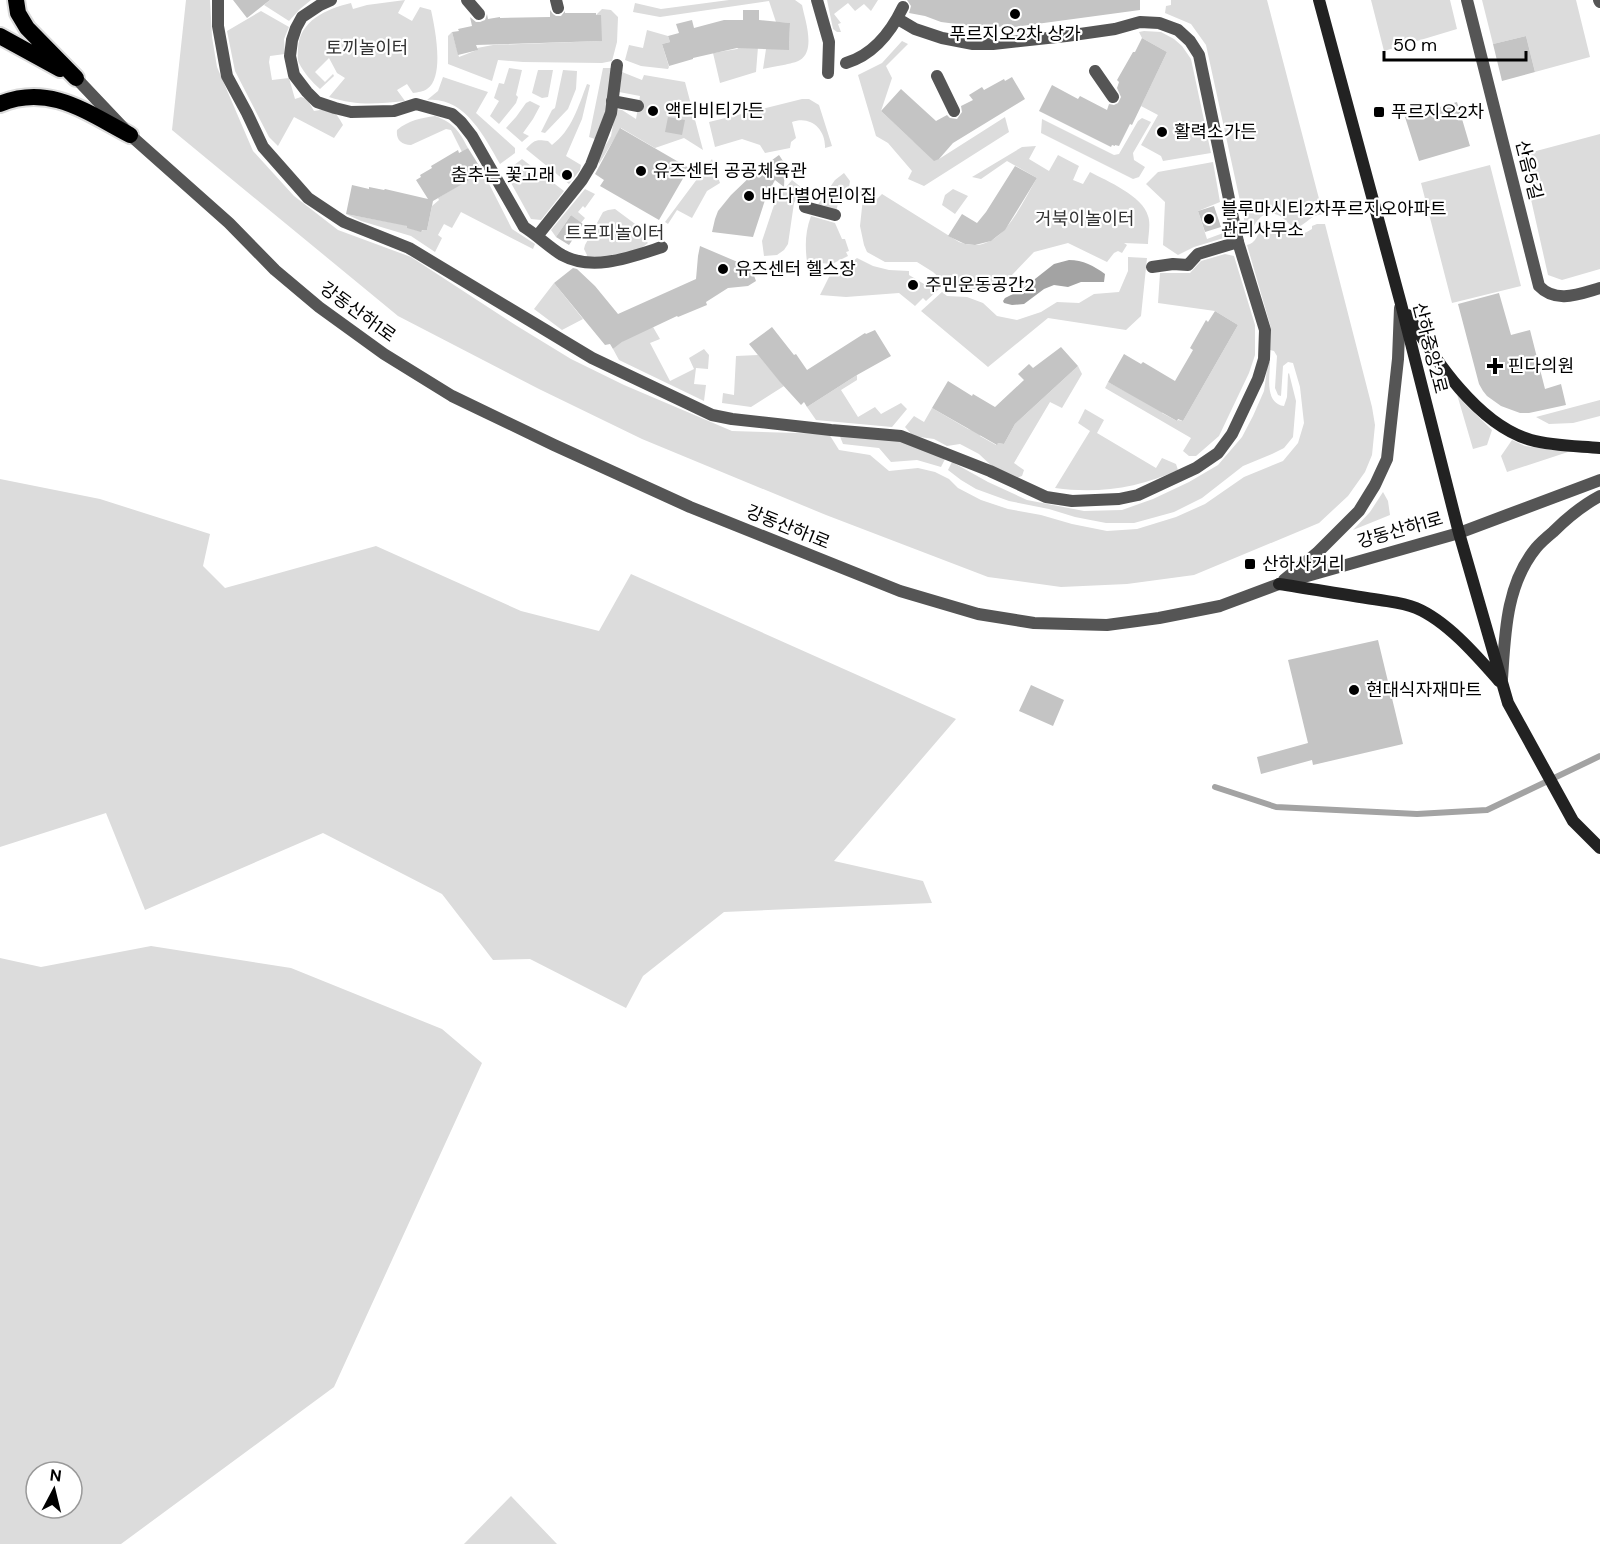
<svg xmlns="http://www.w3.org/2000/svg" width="1600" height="1544" viewBox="0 0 1600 1544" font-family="'DM Sans','Noto Sans KR',sans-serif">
  <rect width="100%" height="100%" fill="#fff"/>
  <!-- green -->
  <path fill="#dcdcdc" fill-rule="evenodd" d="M186,0H210L212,37L217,67L253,151L294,196L338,230L411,257L517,326L571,359L624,385L732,431L829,434L839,450L870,455L889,471L918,468L935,472L949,479L958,488L981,500L1008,509L1041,515L1072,524L1107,531L1137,529L1176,517L1205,504L1244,477L1283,461L1298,443L1304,423L1300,387L1293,363L1288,362L1283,366L1281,396L1278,395L1275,388L1277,356L1274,351L1270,350L1271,328L1247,245C1256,243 1258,235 1260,227L1269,223L1278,224L1279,230C1294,237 1297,238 1312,229V226L1317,224H1325L1372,407L1375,425L1372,455L1365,472L1348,496L1319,523L1194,575L1127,584L1061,587L988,577L826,515L642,439L539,389L398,316L172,130Z
    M270,0H311L300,9L289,21L264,5Z
    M405,0L398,13L412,21L420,7L431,10C435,28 445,77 427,89C423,92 418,92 413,93L407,84L397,90L405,101C376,104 357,106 329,97L345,78L337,73L329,58L315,72L325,82L333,74L334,76L320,89C312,82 304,73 299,63C297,59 298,54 298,49C299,21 326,9 351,3L353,9L367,5Z
    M729,0H795L802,5C805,20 816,50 800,60C794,64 771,67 763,69L766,49H789L790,23L776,22L769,1L660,17L633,12L635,3L661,9Z
    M827,0H878L871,11L864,4L855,11L848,3L834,14L841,23L838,24L841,32H837L833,29Z
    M1171,0H1267L1323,214C1308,216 1307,225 1295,228C1289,225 1285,219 1280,216C1264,207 1256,221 1250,233H1247L1206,45L1191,24L1165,13L1166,6L1171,5Z
    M1371,0H1450L1457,29L1384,51Z
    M1482,0H1576L1590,57L1535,72L1526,36L1493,44Z
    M602,9L611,10L618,17L617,42L612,61L602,63L523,62L498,60L492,81L448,64V36L452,32L459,57L477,50V48L493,45L601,41V16L596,15Z
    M261,11L289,27L284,39L285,54L270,56L269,62L272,80L289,78L295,99L301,97L307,99L314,111C331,107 335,110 343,125L334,138L294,117L278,146L269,137L235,71L227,31Z
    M647,30L668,36L670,42L662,44L669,67L668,69L641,66L625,60L629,45L643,48Z
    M1144,31L1161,32L1174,39L1182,46L1191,59L1211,153L1163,161L1161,156L1141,145L1158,115L1141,106L1167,52L1142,38L1139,32Z
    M902,41L908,44L886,66L892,78L881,111L913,141L939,159L1005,117L1009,132L924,186L908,179L912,171L888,143L876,136L858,75L882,63Z
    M740,47H758L756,72L720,83L713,53L737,49Z
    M509,68L522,70L516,95L518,97L516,103L499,124L490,116L499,101L494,98L499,83L504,84Z
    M603,68H611L609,103L595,139L589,137Z
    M538,70H553L548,97L542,98L532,93Z
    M563,70L577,71L576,89L568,109L545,133L541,132L552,110L555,108Z
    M622,72L642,80L644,75L685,82L703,150L684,138L655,148L621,128L599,164L598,158L611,136L616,109L622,110L636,119L640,96L619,92Z
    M443,77L488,92L476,113L515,148V153L500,164C484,136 464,96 427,100L438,91Z
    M587,84L590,85L582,119L566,156L581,165L580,170L569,184L526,149C534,140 536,139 548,141L552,145C572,130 578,107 587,84Z
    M802,99H809L819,105L832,146L825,148C826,129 810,115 792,122L796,138L791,142L790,148L765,153L760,145L742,139L715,147L709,122Z
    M530,101L540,106L533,119L523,133L529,136L522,142L506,128L516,117L526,103Z
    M435,116C454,123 459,131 468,148L462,152L451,130L446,129L411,145C401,144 396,140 397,130C409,120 421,118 435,116Z
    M1142,118L1151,122L1133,153L1134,160L1145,167L1139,177L1133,179L1041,133L1042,119L1114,155L1119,154L1138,121Z
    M1600,134V269L1562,280L1548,275L1521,155Z
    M1036,146L1029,159L1049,171L1058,155L1079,166L1073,180L1083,184L1090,172C1107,181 1143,196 1148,216C1151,224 1148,236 1148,244L1124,243L1127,245L1122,253L1118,251L1114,253L1107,262L1068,243L1034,252L1010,277L983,289H964L945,283L933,272L917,262H885L867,252L864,245L860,226L863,198L854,194L855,187L877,199L882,194L959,242C1000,258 1020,206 1037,178L1007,161L981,179L972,177L1022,147Z
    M522,159L564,191L541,220L531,219L505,172Z
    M712,159L720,183L707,191L692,218L677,210L668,224L665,222Z
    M1213,162L1220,202L1198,211L1207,239L1226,232L1227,237L1194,247L1178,255L1163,245L1165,202L1146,184L1158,172Z
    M1490,165L1521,286L1452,303L1421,183Z
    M844,173L850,181L848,193L842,191L836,211L817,206L835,180Z
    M484,174L512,229L535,244L533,249L461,212L452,228L444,224L438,235L442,238L435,252L411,236L361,221L346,214L405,225C416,232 416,230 427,230L432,206L439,200L438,198L471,178L472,179Z
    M792,180L802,188L794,203L788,244L784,250L777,255L764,256L762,241L776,199Z
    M585,189L595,194L585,208L583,206L578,212L585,218L581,223L571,215L556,237L551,230Z
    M953,189L968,196L955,214L942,205L945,195Z
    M615,209L646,232V241L648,243C632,257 606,258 586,258L587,255L584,249L585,245L603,212L608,210Z
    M811,216L835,223L842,239H845L849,251L846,252L848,256L832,264L807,262C805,246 805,232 811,216Z
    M1225,254L1234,256L1255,325V355L1249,373L1219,436L1196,456H1189L1183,451L1191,438L1105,388L1108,382L1162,411V413L1177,421L1178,420L1183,421L1238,325L1215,311L1158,303L1160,273H1190L1201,261Z
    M1128,257L1147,258L1141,316L1126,330L1048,318L988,367L921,311L942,292L947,296L967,297L983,303L997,316L1017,320L1041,312L1057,302L1079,303L1094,294L1119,292L1128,271Z
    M857,258L873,266L889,270L909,271V275L929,287L934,283L939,289L926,301L923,298L915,306L899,293L846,297L820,295L831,273L839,272Z
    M554,283L583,319L562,330L534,309Z
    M653,327L660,339L650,343L670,381L694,369L689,358L704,349L709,355L708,369L696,368L694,384L706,385L704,401L619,360L613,349L629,336Z
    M758,355L784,386L751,407L722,403L723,393L734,395L736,356Z
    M1268,362H1270C1270,376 1264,403 1284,406L1287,397L1288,374L1289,373L1296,401L1293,437L1284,448L1272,454L1243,466L1202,498L1174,512L1134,523H1106L1075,517L1049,509L1009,501L976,489L961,480L948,470L952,462L988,482L1027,500L1084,511L1122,510L1153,499L1189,482L1218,465L1242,437L1253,416L1264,391Z
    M1078,366L1082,374L1062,408L1050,402L1014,463L1024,470L1022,476L1013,479L996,470L979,454L960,444L947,446L934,439L913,436L905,427L914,416L924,422L932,408L968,429L981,433L980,436L996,445L998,443L1004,444L1015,424Z
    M857,375V380L841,390L858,417L875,407L881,414L901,403L907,409L892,427L816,420L807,407Z
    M1456,391L1464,403L1492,430L1487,445L1473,449Z
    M1600,400V416L1573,423L1549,424L1536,417Z
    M1085,409L1104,420L1097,433L1156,468L1162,458L1176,464L1178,470C1139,488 1098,494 1055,488L1090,431L1078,423Z
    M839,434L901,439L946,457L941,467L917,460L891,462L879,448L843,444Z
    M1512,440L1525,446L1568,452L1507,472L1501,456Z
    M0,479L100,499L210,534L203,566L225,588L376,546L521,611L599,631L631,574L956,719L834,861L923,881L932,903L724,912L643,976L626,1008L530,959L493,960L442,894L323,833L145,910L106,813L0,847Z
    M1383,492L1388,501L1390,515L1353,530L1370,512Z
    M151,946L291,968L442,1029L482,1063L334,1387L121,1544H0V958L41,967ZM36,1472H72V1508H36Z
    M511,1496L557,1544H464Z"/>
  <!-- water -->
  <path fill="#a3a3a3" d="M1069,260C1083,260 1094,266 1105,274L1104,282H1081L1068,287L1054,285L1044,289L1024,304L1012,305L1004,303L1003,301L1005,298L1021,290L1054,264Z"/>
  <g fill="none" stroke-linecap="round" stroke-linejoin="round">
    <!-- stream -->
    <path stroke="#a3a3a3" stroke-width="6" d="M1215,787L1276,807L1417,814L1487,810L1600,756"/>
  </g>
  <!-- building -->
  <path fill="#c4c4c4" d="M233,0H270L247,18Z
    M907,0H1140V10L1014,27L972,26L941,22L925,16L909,13L911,6Z
    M550,10L553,14L556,16H561L565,11V13H596V15H601L602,41L476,45L478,50L458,55L452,32L459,31L458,29L472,26L470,17L476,22H480L485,20L487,14L488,19L500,17V18L550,17Z
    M743,10H759V20L790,23L789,50L737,48L693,58V59L669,66L662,44L670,42L668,36L679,33L676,24L692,20L694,28L724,20H743Z
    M1526,36L1535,72L1502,81L1493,44Z
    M1142,38L1167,52L1132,125L1130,124L1119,146L1115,145V146L1112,145L1111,147L1039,111L1052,85L1078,99L1080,96L1107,110L1109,104L1114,105L1118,103L1121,97L1117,88L1119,82L1117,80L1133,52H1135Z
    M1012,77L1025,99L953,143L939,159L934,161L881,111L901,89L936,121L947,115L950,118L957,119L962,112L961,106L973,100L969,95L982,87L984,90L1004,79L1005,81Z
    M1457,102L1470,146L1419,161L1405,117Z
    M668,117L685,120L682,135L665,132Z
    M620,128L689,168L659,220L600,186L604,180L595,174Z
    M468,148L483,172L433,201L427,230H422L421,232L407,228V226L346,214L352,185L369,189V187L384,190L385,189L428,199L416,180L421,177L420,175L432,168L431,166L458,150L459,153Z
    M779,155L785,164L784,187L775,180L766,197L753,237L712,232L715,219L718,211L731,195L754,173Z
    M1015,166L1037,178L1005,230L991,241L975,245L965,244L948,236L962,214L977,223L986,212Z
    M1214,206L1221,227L1205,232L1198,211Z
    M571,215L583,224L569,245L556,237Z
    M700,246L747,266L753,273L756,281L748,286L728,288L706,302L707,305L678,317L677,316L622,342L613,349L610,344L605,345L554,283L573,268L577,269L595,286L618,314L696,279L698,256Z
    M1499,293L1511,335L1530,330L1545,389L1561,384L1566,405L1529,413H1520L1501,406L1487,396L1483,391L1479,384L1458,304Z
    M1215,311L1238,325L1183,421L1178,419L1177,421L1108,382L1124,354L1141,364L1143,362L1175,381L1193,350L1190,348L1206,320L1208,322Z
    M772,327L794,355L796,354L807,370L865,333L866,334L875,330L891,356L857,375L807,407L804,402L801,405L780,382L749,344Z
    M1061,347L1078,366L1015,424L1004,444L998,443L997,445L932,408L948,381L972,396L973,394L995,407L1024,380L1018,374L1029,364L1033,368Z
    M1378,640L1403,744L1313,765L1312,760L1261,774L1257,757L1308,743L1288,660Z
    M1031,685L1064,700L1053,726L1019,711Z"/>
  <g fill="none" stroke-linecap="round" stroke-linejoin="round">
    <!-- trunk casing -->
    <g stroke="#dbdbdb" stroke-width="20">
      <path id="trunk" d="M16,0L18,13L27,28L76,78
        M0,36L60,69
        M0,104C49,83 88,113 130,135"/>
    </g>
    <!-- pedestrian -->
    <path stroke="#555" stroke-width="12" d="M467,0L479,14
      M556,0L558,8
      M612,101L638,106
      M805,207L835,215
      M1152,267L1173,264L1188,265L1198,254L1238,242"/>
    <!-- minor -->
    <path stroke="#555" stroke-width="12" d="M218,0V26L227,76L247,113L263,147L308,198L344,222L409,248L592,358L712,415L732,419L831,430L901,436L990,471L1046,497L1072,501L1119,499L1138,495L1196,468L1218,453L1232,434L1258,379L1264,359L1265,330L1238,242L1199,55L1190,41L1178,30L1159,23L1140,22L1115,29L1066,36L993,44H973L942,38L915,29L898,19
      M331,0L320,5L302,17L296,28L292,40L290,56L294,75L307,92L317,102L335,108L351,112L394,111L416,104L452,114L461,122L472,136L524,227C537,235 550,248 562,255C593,272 631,257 662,247
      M817,0L829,42L828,73
      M1467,0L1539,286C1556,304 1579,294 1600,288
      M1599,0L1600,2
      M846,63C873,55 891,32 903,7
      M1095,71L1113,97
      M937,76L954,111
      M538,235L582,180L591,165L611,113L617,65"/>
    <!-- tertiary -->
    <path stroke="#555" stroke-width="12" d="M76,78L130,135L229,223L275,270L319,307L384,354L452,396L554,445L690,507L900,591L978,614L1034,623L1107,625L1159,618L1220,606L1279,584L1459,533L1600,480
      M1284,580L1317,553L1359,511L1375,485L1387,459L1398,359L1400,308
      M1502,679C1505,633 1506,585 1536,548C1541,542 1547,537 1553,532C1567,518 1583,505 1600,496"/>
    <!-- secondary -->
    <path stroke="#222" stroke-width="12" d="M1319,0L1401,304L1459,533L1508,703L1573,821L1600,848
      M1408,315C1435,360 1478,425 1531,440C1553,446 1577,446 1600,448
      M1279,584C1312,589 1346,595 1380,600C1392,602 1404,603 1416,608C1447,621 1477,656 1499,681"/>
    <!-- trunk -->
    <use href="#trunk" stroke="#000" stroke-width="16"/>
  </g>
  <!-- markers -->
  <g fill="#000" stroke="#fff" stroke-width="2">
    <circle cx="1015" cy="14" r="6"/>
    <circle cx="653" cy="111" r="6"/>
    <rect x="1373" y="106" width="12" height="12" rx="3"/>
    <circle cx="1162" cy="132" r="6"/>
    <circle cx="641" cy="171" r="6"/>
    <circle cx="567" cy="175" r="6"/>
    <circle cx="749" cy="196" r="6"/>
    <circle cx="1209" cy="219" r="6"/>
    <circle cx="723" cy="269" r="6"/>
    <circle cx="913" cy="285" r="6"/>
    <path d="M1492 357h6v6h6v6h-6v6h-6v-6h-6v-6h6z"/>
    <rect x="1244" y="558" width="12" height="12" rx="3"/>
    <circle cx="1354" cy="690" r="6"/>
  </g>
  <g text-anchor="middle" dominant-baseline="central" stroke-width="4.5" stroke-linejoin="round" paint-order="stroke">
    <!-- poi labels -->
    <g font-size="18" fill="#000" stroke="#fff" text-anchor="start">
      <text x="1015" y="34" text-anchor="middle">푸르지오2차 상가</text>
      <text x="665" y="111">액티비티가든</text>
      <text x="1391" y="112">푸르지오2차</text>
      <text x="1174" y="132">활력소가든</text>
      <text x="653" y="171">유즈센터 공공체육관</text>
      <text x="555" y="175" text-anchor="end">춤추는 꽃고래</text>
      <text x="761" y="196">바다별어린이집</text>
      <text x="1221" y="209">블루마시티2차푸르지오아파트<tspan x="1221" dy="21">관리사무소</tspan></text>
      <text x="735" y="269">유즈센터 헬스장</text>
      <text x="925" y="285">주민운동공간2</text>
      <text x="1508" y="366">핀다의원</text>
      <text x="1262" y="564">산하사거리</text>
      <text x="1366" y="690">현대식자재마트</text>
    </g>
    <!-- park labels -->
    <g font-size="18" fill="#333" stroke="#fff">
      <text x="367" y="48">토끼놀이터</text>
      <text x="1085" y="219">거북이놀이터</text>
      <text x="615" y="233">트로피놀이터</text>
    </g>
    <!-- street labels -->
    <g font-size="18" fill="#000" stroke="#fff">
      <text transform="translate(1529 170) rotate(76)">산음5길</text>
      <text transform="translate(358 312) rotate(36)">강동산하1로</text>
      <text transform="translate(1430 348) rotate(76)">산하중앙2로</text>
      <text transform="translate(788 527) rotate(22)">강동산하1로</text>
      <text transform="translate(1400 530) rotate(-16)">강동산하1로</text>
    </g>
  </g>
  <!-- north arrow -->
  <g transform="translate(54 1490) rotate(7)"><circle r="28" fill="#ffffff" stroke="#999999" stroke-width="1.5"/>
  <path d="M0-4.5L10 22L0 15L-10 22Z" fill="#000000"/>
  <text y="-9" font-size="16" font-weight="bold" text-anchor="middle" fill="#000000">N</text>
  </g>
  <!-- scale -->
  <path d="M1384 51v9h142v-9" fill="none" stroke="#000000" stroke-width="3"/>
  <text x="1393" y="51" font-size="18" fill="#000000" stroke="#ffffff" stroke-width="4.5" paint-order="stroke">50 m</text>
</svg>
